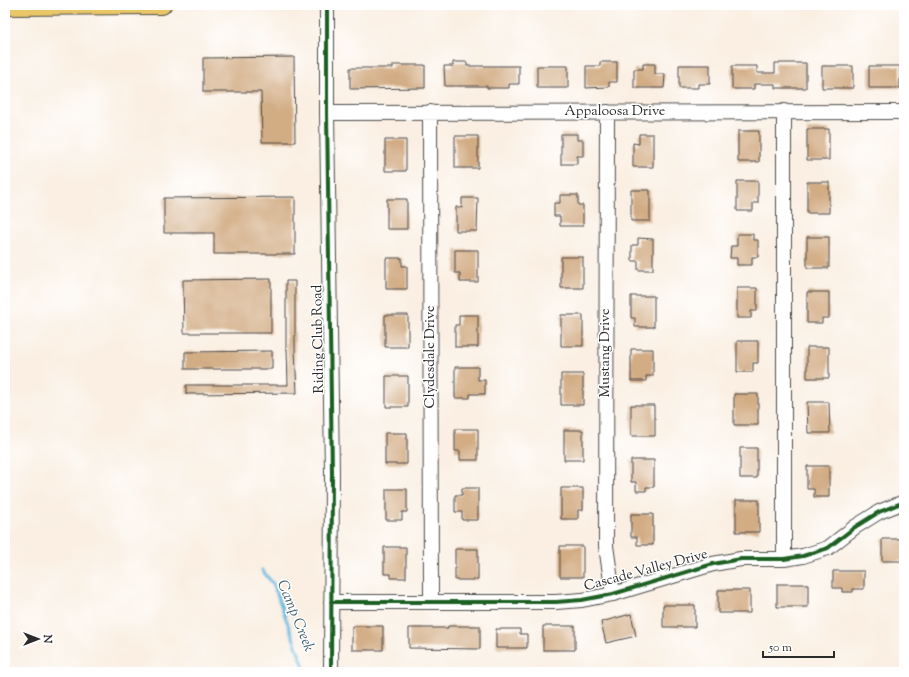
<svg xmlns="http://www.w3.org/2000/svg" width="909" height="677" viewBox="0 0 909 677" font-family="'Sorts Mill Goudy',serif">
  <rect width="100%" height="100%" fill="#fff"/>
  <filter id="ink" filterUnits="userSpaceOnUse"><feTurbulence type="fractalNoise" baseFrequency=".025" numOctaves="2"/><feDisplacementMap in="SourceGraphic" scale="8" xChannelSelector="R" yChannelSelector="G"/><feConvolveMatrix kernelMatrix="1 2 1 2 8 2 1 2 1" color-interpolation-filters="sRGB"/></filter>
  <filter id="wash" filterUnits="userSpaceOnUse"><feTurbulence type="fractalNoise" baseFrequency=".012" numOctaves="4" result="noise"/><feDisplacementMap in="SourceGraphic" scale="16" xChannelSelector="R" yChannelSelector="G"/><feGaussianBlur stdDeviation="0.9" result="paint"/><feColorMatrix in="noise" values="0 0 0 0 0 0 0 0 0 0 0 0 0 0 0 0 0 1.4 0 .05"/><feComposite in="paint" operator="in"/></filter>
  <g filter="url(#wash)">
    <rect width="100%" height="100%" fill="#faefe2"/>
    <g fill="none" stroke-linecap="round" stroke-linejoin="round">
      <!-- stream -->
      <path stroke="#65bae1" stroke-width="3" d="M262,570L273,584L306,672"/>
    </g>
    <g id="blocks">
      <!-- building -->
      <path fill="#d2ac83" d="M294,57L295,142H262L261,92H203V58Z
        M453,62H467V66H519V84H509V88H487V86H445L444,66H453Z
        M600,62H617V82H609V87L586,88V66H600Z
        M775,63H806V88H775V84H754V89H732V66H757V73H775Z
        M643,64H655V74H665L664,88H634V69H643Z
        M393,65H425V88L350,89V68H393Z
        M679,65H710V84H698V88H679Z
        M537,66H568V88H537Z
        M822,66H853V88H822Z
        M869,66H900V88H869Z
        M807,129H829V160H807Z
        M738,131H759V162H738Z
        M561,134H577V140H583V156H577V164H561Z
        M639,134H653V167H633V143L639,144Z
        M455,136H478V168H455Z
        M385,140H406V171H385Z
        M737,181H758V203H753V211H737Z
        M807,182H829V213H807Z
        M631,190H650V221H631Z
        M560,195H578V205H583V226H560V216H554V203H560Z
        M295,197V254H214V233H164V198Z
        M462,198H478L477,231H456V207L462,208Z
        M387,199H407V229H387Z
        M737,234H753V240H758V257H752V265H737V258H730L731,246H737Z
        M807,237H829V268H807Z
        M638,238L653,239V270H638V261H632V245H638Z
        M455,250H478V282H460V273H455Z
        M561,257H583V288H561Z
        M386,258H402V266H407V289H386Z
        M271,279V333H184L183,280Z
        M286,281H295V349L297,393L186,394V385H288L287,349H286Z
        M737,288H757V311H751V318H737Z
        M807,292H829V318H822V323H807Z
        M631,296H654V327H635V318H631Z
        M385,315H408V347H385Z
        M459,315H478V347H455V325H459Z
        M561,315H583V346H561Z
        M737,341H758V363H753V372H737Z
        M807,347H829V378H807Z
        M631,349H653V376H646V381H631Z
        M272,351V369H185V352Z
        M455,367H478V380H485V394H470V398H455Z
        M561,374H583V405H561Z
        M386,376H408V407H386Z
        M734,394H758V425H734Z
        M807,402H829L830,433H808Z
        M631,405H654V418H655V436H631Z
        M455,429H478V460H460V451H455Z
        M564,430H583V460H564Z
        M385,433H407V464H385Z
        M740,448H757V478H740Z
        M631,460H654V487H646V491H636V482H631Z
        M807,466H829V497H814V489H807Z
        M462,488H478V520H462V512H455V495H462Z
        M561,488H583V510H578V519H561Z
        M386,489H407V512H402V520H386Z
        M736,500H759V532H736Z
        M631,514H653V545H637V537H631Z
        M882,539H904V561H882Z
        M560,546H583V577H560Z
        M384,547H406V578H391V574H384Z
        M455,549H478V580H455Z
        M833,571H864V589H853V592H842V588H833Z
        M777,584H808V607H777Z
        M718,590H750V613H718Z
        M663,605H695V627H663Z
        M631,614L636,636L606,643L601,622Z
        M352,626H383V650H352Z
        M448,626H480V649L409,648V628H448Z
        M543,626H575V650H543Z
        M496,629H520V634H527V648H496Z"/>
    </g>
  </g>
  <g filter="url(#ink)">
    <use href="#blocks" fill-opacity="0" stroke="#4a4846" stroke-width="1"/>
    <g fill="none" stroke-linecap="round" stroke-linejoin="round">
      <!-- minor casing -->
      <g stroke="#4a4846" stroke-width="16">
        <path id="minor" d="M327,5V113L332,473L331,672
          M784,111V559
          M430,112L431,602
          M607,112L606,546L613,594
          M327,113L904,112
          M331,602H556L582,600L613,594L713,564L741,559H784L803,556L828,548L855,527L879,512L904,502"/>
      </g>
      <!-- major casing -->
      <g stroke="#4a4846" stroke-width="20">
        <path id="major" d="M5,6L162,5"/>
      </g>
      <!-- minor -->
      <use href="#minor" stroke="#fff" stroke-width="14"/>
      <!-- major -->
      <use href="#major" stroke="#e9c769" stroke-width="18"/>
      <!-- cycleway casing -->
      <g stroke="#fff" stroke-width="6">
        <path id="cycleway" d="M327,5V113L332,473L331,672
          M331,602H556L582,600L613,594L713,564L741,559H784L803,556L828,548L855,527L879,512L904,502"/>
      </g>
      <!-- cycleway -->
      <use href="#cycleway" stroke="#1b5e20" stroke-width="4"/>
    </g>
  </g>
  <g text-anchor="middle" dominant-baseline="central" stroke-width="3" stroke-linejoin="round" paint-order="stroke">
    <!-- street labels -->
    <g font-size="14" fill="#2b2b2b" stroke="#fff">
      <text x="615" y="112">Appaloosa Drive</text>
      <text transform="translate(319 339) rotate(-91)">Riding Club Road</text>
      <text transform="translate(606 353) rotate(-90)">Mustang Drive</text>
      <text transform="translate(431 357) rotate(-90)">Clydesdale Drive</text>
      <text transform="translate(646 571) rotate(-15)">Cascade Valley Drive</text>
    </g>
    <!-- water labels -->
    <g font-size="15" font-style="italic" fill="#3f5d6b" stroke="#fff">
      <text transform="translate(295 616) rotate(68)">Camp Creek</text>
    </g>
  </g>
  <!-- margin -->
  <rect width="909" height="677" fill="none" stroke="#fff" stroke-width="20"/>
  <!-- north arrow -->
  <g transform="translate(38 639) rotate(90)" stroke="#ffffff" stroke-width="3" paint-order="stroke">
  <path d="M0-3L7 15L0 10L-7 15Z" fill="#2b2b2b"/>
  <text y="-6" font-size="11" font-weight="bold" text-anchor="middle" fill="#2b2b2b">N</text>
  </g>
  <!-- scale -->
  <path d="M763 651v6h71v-6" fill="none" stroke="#2b2b2b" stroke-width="2"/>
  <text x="769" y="651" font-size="12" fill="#2b2b2b" stroke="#ffffff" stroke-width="3" paint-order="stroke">50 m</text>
</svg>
